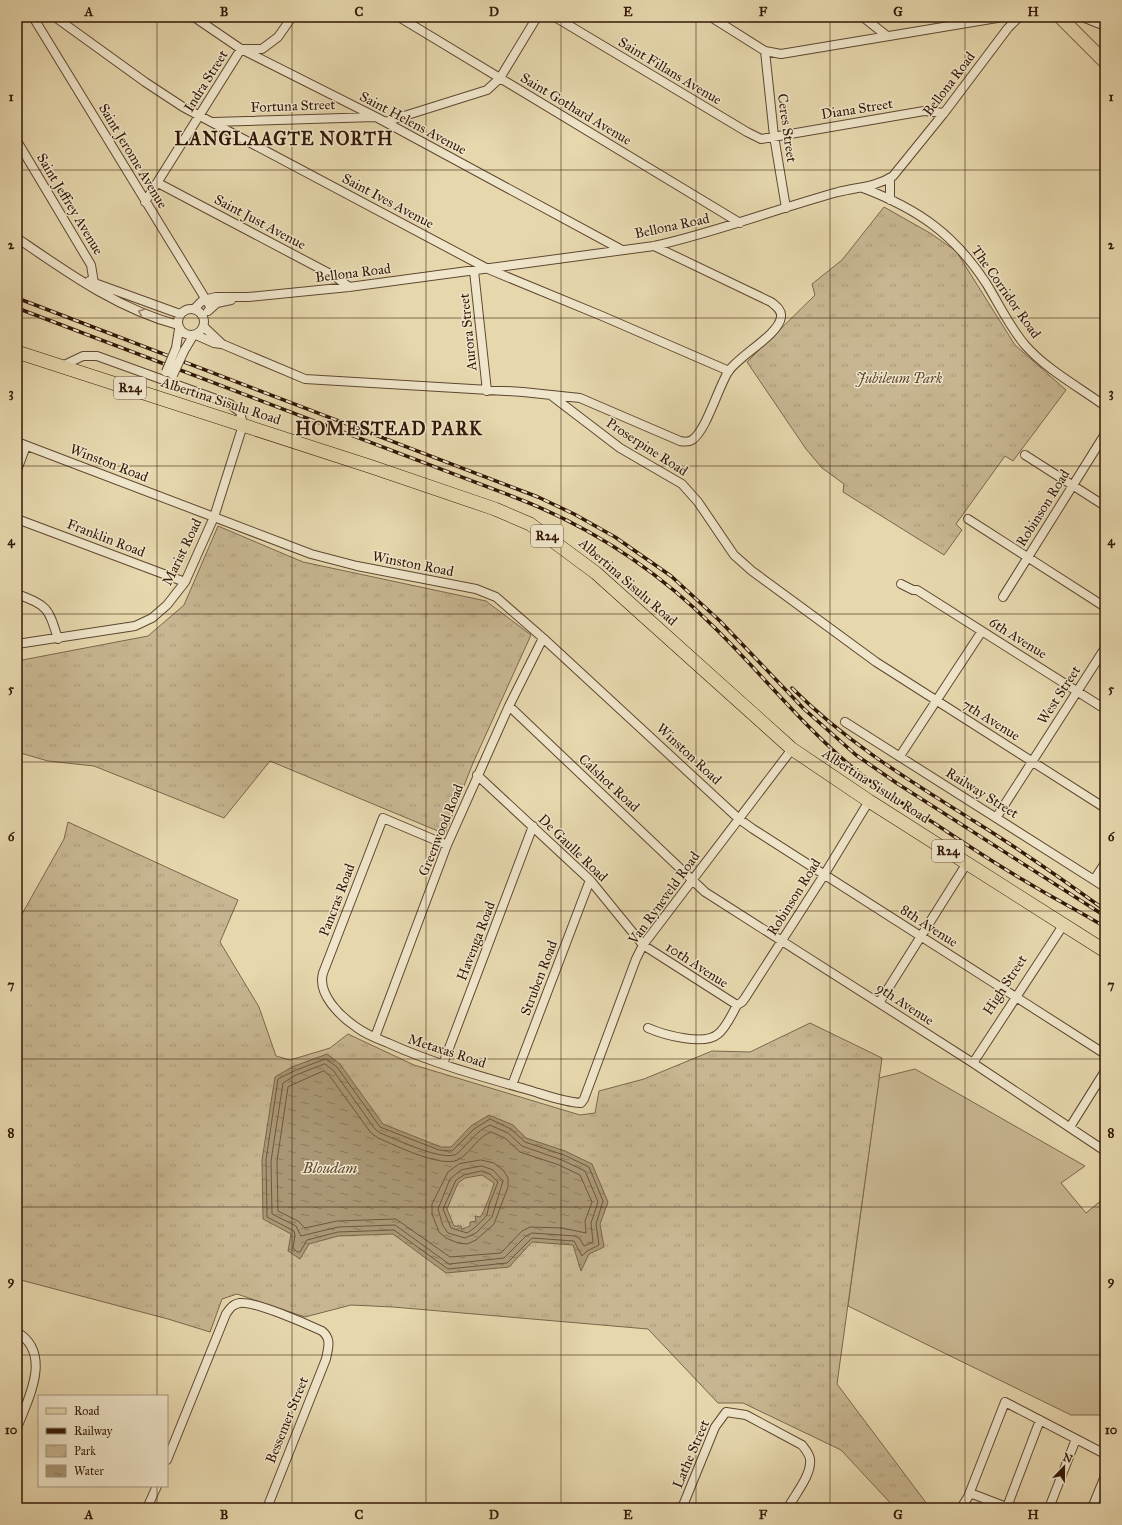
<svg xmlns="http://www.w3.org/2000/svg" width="1122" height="1525" viewBox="0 0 1122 1525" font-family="'IM FELL Great Primer',serif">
  <defs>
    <pattern id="park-tufts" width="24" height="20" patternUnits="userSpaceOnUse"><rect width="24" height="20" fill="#c7b691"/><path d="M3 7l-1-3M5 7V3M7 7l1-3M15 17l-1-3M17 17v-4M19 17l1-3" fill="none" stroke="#ab9c7c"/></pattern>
    <pattern id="water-ripples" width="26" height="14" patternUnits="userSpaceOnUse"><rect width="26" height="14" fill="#a99674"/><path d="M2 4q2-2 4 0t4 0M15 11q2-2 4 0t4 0" fill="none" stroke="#8a795d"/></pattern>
  </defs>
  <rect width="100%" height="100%" fill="#e6d7ad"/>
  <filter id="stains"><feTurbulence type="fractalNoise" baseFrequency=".005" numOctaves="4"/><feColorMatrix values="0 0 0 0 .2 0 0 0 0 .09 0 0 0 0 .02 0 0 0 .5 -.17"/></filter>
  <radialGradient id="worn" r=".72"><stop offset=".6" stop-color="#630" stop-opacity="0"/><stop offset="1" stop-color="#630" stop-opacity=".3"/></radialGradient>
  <!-- green -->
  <path fill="#c7b691" stroke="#7c664c" d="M915,1069L1085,1166L1061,1183L1086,1213L1103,1199L1105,1201V1415H1071L848,1306L879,1078Z"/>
  <!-- park -->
  <path fill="url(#park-tufts)" stroke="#7c664c" d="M884,207L930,233L956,251L1015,345L1066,390L1013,461L1005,456L956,524L962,530L944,555L843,492L844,484L822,468L806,449L747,362L815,295L812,284L842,260Z
    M218,526L303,562L486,601L531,635L473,763L445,834L270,761L224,818L94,766L48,761L17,752V661L148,636L184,605Z
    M68,822L238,900L220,942L259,1007L276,1056L290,1060L330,1048L348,1034L414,1065L580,1115L595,1113L599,1091L644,1079L712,1051L750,1052L810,1023L882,1058L837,1384L930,1508H895L841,1450L743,1403H718L648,1329L393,1307L351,1305L305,1317L237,1294L222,1299L210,1332L168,1319L17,1279V923L64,839Z"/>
  <!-- water -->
  <path fill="url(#water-ripples)" stroke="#796348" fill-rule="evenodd" d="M327,1054L340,1064L383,1124L441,1147H451L471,1126L489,1115L513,1125L526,1138L565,1151L592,1164L608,1202L600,1224L604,1247L589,1254L581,1271L573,1245L532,1242L509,1267L446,1273L393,1234L338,1236L309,1244L300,1259L288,1251L291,1234L263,1219L262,1160L275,1077L292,1067ZM482,1175L494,1183C492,1190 484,1213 480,1217L475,1216L476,1221L470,1222V1226L462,1229L461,1226H454L447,1209L458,1183L465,1178Z"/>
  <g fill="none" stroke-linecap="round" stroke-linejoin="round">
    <!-- shore -->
    <path stroke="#6e563d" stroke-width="1" d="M326,1059L337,1067L380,1127L439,1150L452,1151L474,1129L490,1119L511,1129L525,1142L564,1155L589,1167L603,1201L596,1224L599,1245L587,1251L582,1256L574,1241L532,1238L507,1263L448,1269L394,1230L338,1232L307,1240L300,1252H297L293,1248L295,1235L294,1231L267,1217L266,1160L278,1079L294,1071Z
      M325,1064L333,1070L375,1129L380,1133C394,1138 446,1164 458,1153C469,1143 476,1131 490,1125L508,1133L522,1146L562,1160L585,1171L598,1202L591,1223L593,1242L584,1246L580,1239L575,1236L532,1233L526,1236L504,1258L449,1264L395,1225L338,1227L301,1236L296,1226L272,1214L271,1161L283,1083L296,1075Z
      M324,1071L329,1075L371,1133L378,1138C395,1145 446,1171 461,1158C472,1150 478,1137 491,1132L505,1138L520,1152L559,1165L580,1175L592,1202L585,1221L586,1233L562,1228L530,1227L522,1231L501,1253L450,1257L396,1219L337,1221L305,1228L298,1221L278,1211L277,1161L288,1087Z
      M481,1160L494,1163L504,1171L508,1178V1187L494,1224L476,1240L467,1244L458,1243L446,1238L439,1232L432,1214V1204L448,1172L459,1164Z
      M482,1166L493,1170L503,1181L492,1217L476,1233L465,1238L448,1233L443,1226L438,1209L450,1179L461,1170Z
      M482,1171L490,1174L498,1182L489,1205L487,1215C481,1222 474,1229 467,1233L451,1228L443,1209L456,1180L464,1175Z"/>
    <!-- street casing -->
    <g stroke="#5f4730" stroke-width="10">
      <path id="street" d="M33,17L211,308
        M55,17L145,82L183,107L488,269L602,316L729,371
        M194,17L241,49L376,117L622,250
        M399,17L740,223
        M555,17L747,132L761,139L924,111L944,113
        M711,17L765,51L781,54L997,18
        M863,17L887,36
        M1085,18L1105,26
        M765,51L774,136L786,208
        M213,122L375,117
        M385,122L487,90L500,78L537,17
        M17,141L91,265L94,283
        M890,178V200
        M158,183L336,277L349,287
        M863,188C918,209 954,234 986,283C999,304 1009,326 1025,345C1047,370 1079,387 1105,406
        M145,202L241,49H262L278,37L292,17
        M17,238C68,273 118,309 178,325
        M474,271L487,391
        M89,281L180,314
        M178 322a13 13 0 1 1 26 0a13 13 0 1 1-26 0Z
        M194,309L203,300L216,297H248L349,287L654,246C717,232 776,209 838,192C858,187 876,187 893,176L944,113L1008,28L1019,17
        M208,311L217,303L231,300
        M204,327L222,344L305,379L523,392L580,398L680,441C685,442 689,442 692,440C706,431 718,388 728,372C738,356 779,335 781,317C782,310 776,306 771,302L654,246
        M196,335L214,343L221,344
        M176,348L179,329
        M184,351L193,336
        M552,396L620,448L682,484L698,502L734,555L752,571L876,662L1105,808
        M17,442L311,554L357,566L476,589L496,597L543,638L739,819L753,829L1105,1054
        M1025,455L1105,506
        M17,470L26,446
        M17,519L185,582
        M968,519L1105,607
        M901,584L913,590H917L1105,709
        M17,594C48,606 48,607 58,639
        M1003,597L1105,434
        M17,644L135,626L152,618L167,605L185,582L214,517L243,425L240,412L230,404L97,356H83L62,366
        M509,706L705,892L973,1063L1105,1151
        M845,722L1105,887
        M900,756L982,631
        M477,775L590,880L643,945L737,1005L742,1002L745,998L824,875L869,801
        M996,818L1105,648
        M447,845L383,818L323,973C317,994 340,1016 356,1027C365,1034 378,1039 388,1043C432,1063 479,1076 525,1089C543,1094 562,1102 581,1103L584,1099L636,959L643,945L792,749
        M1094,880L1105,863
        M879,1003L967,863
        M648,1028C664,1035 704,1046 718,1034C726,1028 732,1014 737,1005
        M375,1037L447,845L509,706L543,638
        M973,1063L1064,924
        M443,1064L533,826
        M512,1085L590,880
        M1070,1127L1105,1071
        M17,1332C53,1354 28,1399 17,1428
        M167,1460L226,1314C230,1308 233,1304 240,1303C255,1301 307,1324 322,1331C332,1339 328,1348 326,1359L267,1508
        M970,1493L1009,1508
        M1007,1507L1040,1420
        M147,1508L157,1486
        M682,1508L715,1427L726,1412L746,1415L802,1445C805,1449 809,1453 810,1459C812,1475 795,1494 788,1508
        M961,1508L968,1497L1005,1402L1105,1454
        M1049,1508L1076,1439
        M1092,1508L1105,1476"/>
    </g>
    <!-- primary casing -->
    <g stroke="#321706" stroke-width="14">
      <path id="primary" d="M1060,17L1105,62
        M17,352L372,467L495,509L530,524L596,573L792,749L869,801L1105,951"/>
    </g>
    <!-- street -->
    <use href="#street" stroke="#efe5ca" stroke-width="8"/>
    <!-- primary -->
    <use href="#primary" stroke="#e6d7ad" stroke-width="13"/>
    <!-- rail casing -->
    <g stroke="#321706" stroke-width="3.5">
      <path id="rail" d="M17,298L538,497L574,514L615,537L671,576L720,621L804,709L856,755L898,784L1105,916
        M17,308L514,497C590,526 657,570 714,627C761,673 802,725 852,767C877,788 906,806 934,823C964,843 994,863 1025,881C1051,897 1079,911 1105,927
        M792,688C846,742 910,781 974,821C1019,849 1062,879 1105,910"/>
    </g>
    <!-- rail -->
    <use href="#rail" stroke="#efe5ca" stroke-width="2" stroke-dasharray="6" stroke-linecap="butt"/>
    <!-- street-bridge casing -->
    <g stroke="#5f4730" stroke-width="10" stroke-linecap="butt">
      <path id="street-bridge" d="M166,372L176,348
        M173,375L184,351"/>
    </g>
    <!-- street-bridge -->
    <use href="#street-bridge" stroke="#efe5ca" stroke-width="8"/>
  </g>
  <!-- one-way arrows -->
  <defs><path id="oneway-chevron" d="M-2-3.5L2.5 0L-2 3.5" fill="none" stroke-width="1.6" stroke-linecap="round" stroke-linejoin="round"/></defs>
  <use stroke="#9a8872" href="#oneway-chevron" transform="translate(141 312) rotate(-158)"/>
  <!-- grid -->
  <path fill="none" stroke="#321706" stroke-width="1" stroke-opacity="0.55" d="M157,17V1396M292,17V1508M426,17V1508M561,17V1508M696,17V1508M830,17V1508M965,17V1508M17,170H1105M17,318H1105M17,466H1105M17,614H1105M17,762H1105M17,911H1105M17,1059H1105M17,1207H1105M17,1355H1105M157,1486V1508"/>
  <g text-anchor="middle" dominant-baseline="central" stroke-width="3" stroke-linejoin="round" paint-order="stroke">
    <!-- shield labels -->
    <g fill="#efe5ca" stroke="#6b5541" stroke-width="1">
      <rect x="114" y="377" width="32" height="22" rx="3"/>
      <rect x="531" y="525" width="32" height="22" rx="3"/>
      <rect x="932" y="840" width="32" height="22" rx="3"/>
    </g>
    <g font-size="13" font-weight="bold" fill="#321706">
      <text x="130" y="388">R24</text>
      <text x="547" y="536">R24</text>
      <text x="948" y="851">R24</text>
    </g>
    <!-- street labels -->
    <g font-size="14" fill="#321706" stroke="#efe5ca">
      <text transform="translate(670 71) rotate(31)">Saint Fillans Avenue</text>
      <text transform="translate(206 81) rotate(-58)">Indra Street</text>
      <text transform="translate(949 84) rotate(-53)">Bellona Road</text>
      <text transform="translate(293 106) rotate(-2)">Fortuna Street</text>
      <text transform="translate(576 109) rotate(31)">Saint Gothard Avenue</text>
      <text transform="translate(857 109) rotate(-9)">Diana Street</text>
      <text transform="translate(413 123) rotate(28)">Saint Helens Avenue</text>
      <text transform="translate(787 128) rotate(82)">Ceres Street</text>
      <text transform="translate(133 156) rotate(59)">Saint Jerome Avenue</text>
      <text transform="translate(388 201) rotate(28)">Saint Ives Avenue</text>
      <text transform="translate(70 204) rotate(59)">Saint Jeffrey Avenue</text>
      <text transform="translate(260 222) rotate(28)">Saint Just Avenue</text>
      <text transform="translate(672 226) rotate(-12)">Bellona Road</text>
      <text transform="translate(353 273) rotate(-7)">Bellona Road</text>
      <text transform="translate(1006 292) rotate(55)">The Corridor Road</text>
      <text transform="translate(468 332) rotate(-96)">Aurora Street</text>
      <text transform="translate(221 401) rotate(18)">Albertina Sisulu Road</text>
      <text transform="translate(647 447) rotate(33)">Proserpine Road</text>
      <text transform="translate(109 463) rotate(21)">Winston Road</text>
      <text transform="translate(1043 508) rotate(-58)">Robinson Road</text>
      <text transform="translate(106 538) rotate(21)">Franklin Road</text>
      <text transform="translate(182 552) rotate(-64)">Marist Road</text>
      <text transform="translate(413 564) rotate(11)">Winston Road</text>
      <text transform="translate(628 582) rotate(41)">Albertina Sisulu Road</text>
      <text transform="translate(1018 638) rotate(32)">6th Avenue</text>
      <text transform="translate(1059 695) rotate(-57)">West Street</text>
      <text transform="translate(991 720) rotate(32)">7th Avenue</text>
      <text transform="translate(689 754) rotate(43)">Winston Road</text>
      <text transform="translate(609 783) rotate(43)">Calshot Road</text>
      <text transform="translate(876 786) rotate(33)">Albertina Sisulu Road</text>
      <text transform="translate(982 793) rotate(32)">Railway Street</text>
      <text transform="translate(441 830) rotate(-68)">Greenwood Road</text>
      <text transform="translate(573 848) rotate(44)">De Gaulle Road</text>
      <text transform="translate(794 897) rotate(-58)">Robinson Road</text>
      <text transform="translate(664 898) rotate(-54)">Van Ryneveld Road</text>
      <text transform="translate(337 900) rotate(-69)">Pancras Road</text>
      <text transform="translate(929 926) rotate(33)">8th Avenue</text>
      <text transform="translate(476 941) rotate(-69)">Havenga Road</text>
      <text transform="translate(697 965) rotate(33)">10th Avenue</text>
      <text transform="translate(539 978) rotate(-69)">Struben Road</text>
      <text transform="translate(1005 985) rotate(-57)">High Street</text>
      <text transform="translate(905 1004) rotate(33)">9th Avenue</text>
      <text transform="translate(447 1051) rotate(18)">Metaxas Road</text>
      <text transform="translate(287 1420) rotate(-68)">Bessemer Street</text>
      <text transform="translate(691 1454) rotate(-67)">Lathe Street</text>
    </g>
    <!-- park labels -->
    <g font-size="14" font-style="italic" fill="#5f4730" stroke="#efe5ca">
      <text x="899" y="378">Jubileum Park</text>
    </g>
    <!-- water labels -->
    <g font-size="15" font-style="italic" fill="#624a32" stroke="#efe5ca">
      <text x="330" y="1168">Bloudam</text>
    </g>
    <!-- district labels -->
    <g font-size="18" font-weight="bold" letter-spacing="1" fill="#321706" stroke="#efe5ca">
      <text x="284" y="139">LANGLAAGTE NORTH</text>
      <text x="389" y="429">HOMESTEAD PARK</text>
    </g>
  </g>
  <!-- margin -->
  <rect width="1122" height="1525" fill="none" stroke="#e6d7ad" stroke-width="44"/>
  <!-- legend -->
  <rect x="38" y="1395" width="130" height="92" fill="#efe5ca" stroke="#a3937c"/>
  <rect x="46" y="1408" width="20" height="6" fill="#e6d7ad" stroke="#a3937c"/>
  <text x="74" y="1415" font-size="12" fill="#321706">Road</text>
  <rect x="46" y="1428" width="20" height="6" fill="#321706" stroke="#a3937c"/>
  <text x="74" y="1435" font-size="12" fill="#321706">Railway</text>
  <rect x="46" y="1445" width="20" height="12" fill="url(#park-tufts)" stroke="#a3937c"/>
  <text x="74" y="1455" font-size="12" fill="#321706">Park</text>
  <rect x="46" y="1465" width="20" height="12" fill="url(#water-ripples)" stroke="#a3937c"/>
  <text x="74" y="1475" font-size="12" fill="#321706">Water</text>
  <!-- north arrow -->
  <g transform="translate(1064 1467) rotate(22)" stroke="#efe5ca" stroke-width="3" paint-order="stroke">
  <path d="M0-3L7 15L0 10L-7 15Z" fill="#321706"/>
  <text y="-6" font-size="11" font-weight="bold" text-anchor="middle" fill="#321706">N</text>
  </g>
  <rect x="22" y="22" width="1078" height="1481" fill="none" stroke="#321706" stroke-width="1.5"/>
  <g font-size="13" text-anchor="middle" font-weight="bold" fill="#321706">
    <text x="89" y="16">A</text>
    <text x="224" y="16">B</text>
    <text x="359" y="16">C</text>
    <text x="494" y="16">D</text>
    <text x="628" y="16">E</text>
    <text x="763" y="16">F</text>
    <text x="898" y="16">G</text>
    <text x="1033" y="16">H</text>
    <text x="11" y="101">1</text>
    <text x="1111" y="101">1</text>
    <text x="11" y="249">2</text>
    <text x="1111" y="249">2</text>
    <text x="11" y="397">3</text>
    <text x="1111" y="397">3</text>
    <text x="11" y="545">4</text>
    <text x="1111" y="545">4</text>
    <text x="11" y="693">5</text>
    <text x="1111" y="693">5</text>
    <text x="11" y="841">6</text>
    <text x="1111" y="841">6</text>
    <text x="11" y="989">7</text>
    <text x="1111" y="989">7</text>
    <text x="11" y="1137">8</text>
    <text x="1111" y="1137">8</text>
    <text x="11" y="1285">9</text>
    <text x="1111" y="1285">9</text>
    <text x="11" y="1434">10</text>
    <text x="1111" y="1434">10</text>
    <text x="89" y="1519">A</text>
    <text x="224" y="1519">B</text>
    <text x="359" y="1519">C</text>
    <text x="494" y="1519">D</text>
    <text x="628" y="1519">E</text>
    <text x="763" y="1519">F</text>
    <text x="898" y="1519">G</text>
    <text x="1033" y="1519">H</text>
  </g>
  <rect width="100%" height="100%" filter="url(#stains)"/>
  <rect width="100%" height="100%" fill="url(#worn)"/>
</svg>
